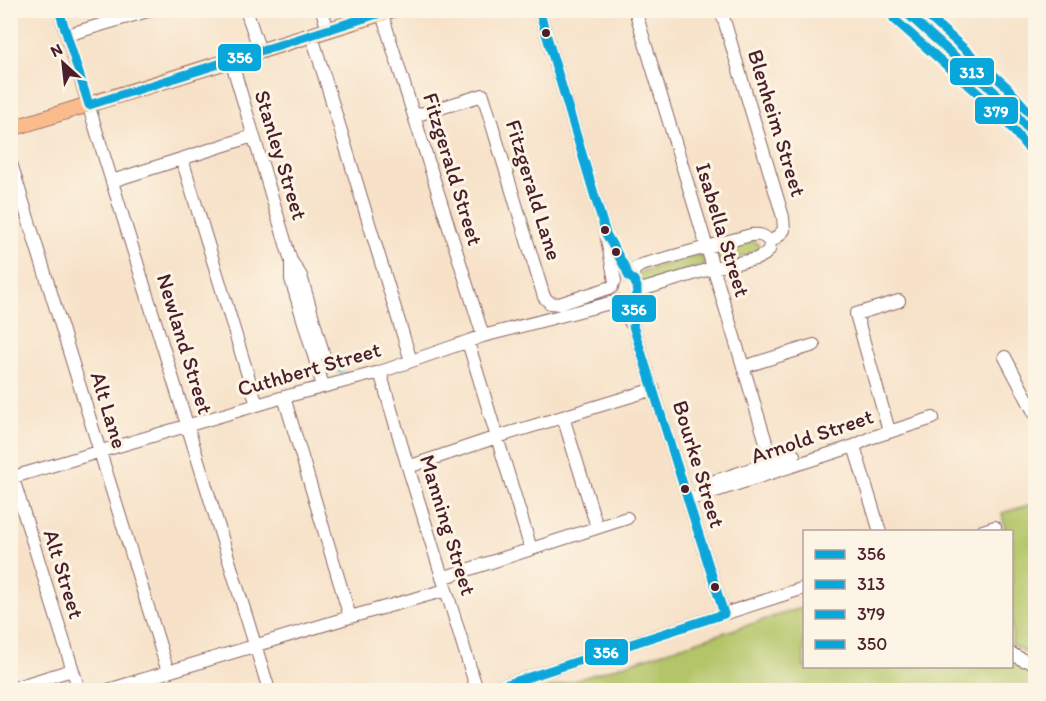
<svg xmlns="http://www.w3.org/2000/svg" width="1046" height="701" viewBox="0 0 1046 701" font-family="Itim,sans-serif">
  <rect width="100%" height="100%" fill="#fcf5e5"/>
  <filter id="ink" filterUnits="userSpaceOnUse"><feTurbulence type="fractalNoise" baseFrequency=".0167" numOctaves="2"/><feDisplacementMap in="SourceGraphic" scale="12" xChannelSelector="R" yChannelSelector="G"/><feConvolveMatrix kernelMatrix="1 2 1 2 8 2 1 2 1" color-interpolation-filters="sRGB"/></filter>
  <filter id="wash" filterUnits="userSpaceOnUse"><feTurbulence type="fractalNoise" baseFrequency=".008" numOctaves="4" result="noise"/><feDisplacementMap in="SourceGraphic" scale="24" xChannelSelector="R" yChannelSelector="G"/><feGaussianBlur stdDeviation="1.35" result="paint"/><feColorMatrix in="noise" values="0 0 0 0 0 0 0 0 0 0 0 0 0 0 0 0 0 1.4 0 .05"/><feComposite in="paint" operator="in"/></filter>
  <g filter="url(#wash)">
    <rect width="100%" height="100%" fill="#f7e2c9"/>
    <!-- green -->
    <path fill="#b3c568" stroke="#7e724a" stroke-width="1.5" d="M750,239C780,253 726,260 719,261C715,258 715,254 717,250Z
      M697,255L703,257L705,265L641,284L638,275L643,271Z
      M1035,503V654L1026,653L1012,644V532H997L1005,529L1002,513Z
      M804,607V666H1012V662L1023,669L1035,671V690H545Z"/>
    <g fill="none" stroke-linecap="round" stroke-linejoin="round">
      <!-- stream -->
      <path stroke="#5ac3d7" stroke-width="3" d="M331,355C334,366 335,372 347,374"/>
    </g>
  </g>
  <g filter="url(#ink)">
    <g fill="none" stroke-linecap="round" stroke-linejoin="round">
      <!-- minor casing -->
      <g stroke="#876362" stroke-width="14">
        <path id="minor" d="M59,10L269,690
          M246,10L260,51
          M322,10L328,31
          M539,10L606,234L615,281
          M635,10L772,462
          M721,10L783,217L784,230L776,238L770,242
          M382,14L483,336
          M67,35L151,10
          M312,36L411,361
          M231,60L291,261V279L323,386
          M414,116L483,95L544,297L550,303L559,304L612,287
          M182,159L257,405
          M10,160L168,672
          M112,181L253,136
          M612,246L626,269L629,277
          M292,262L301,276L323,353
          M631,278L635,269L641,265L751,235C760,234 764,235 770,242
          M637,294L644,289L713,268L756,259L764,255L769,250L770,242
          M633,299L635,317L633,326
          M621,302L625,314L633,326L724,614
          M468,342L531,549
          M1005,357L1036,416
          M743,367L814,345
          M380,372L408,467L477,690
          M284,397L350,617
          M563,417L597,527
          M889,431L856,314L899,301
          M854,446L880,532
          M408,467L497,437L654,389
          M11,472L79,690
          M10,478L284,397L380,372L483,336L618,301
          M705,494L704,487L709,483L794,455
          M688,500L854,446L870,438L933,418
          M980,532L995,527
          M442,578L627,518
          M1012,654L1023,660L1036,662
          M10,689L72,670
          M108,690L350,617L446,590
          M489,690L804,588"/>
      </g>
      <!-- major casing -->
      <g stroke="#876362" stroke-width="17">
        <path id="major" d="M902,10L998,95L1014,112L1036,140
          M10,129L392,10"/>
      </g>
      <!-- minor -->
      <use href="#minor" stroke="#fff" stroke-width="12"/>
      <!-- major -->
      <use href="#major" stroke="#fbbb8c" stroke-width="15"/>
      <!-- bus-1 casing -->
      <g stroke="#fcf5e5" stroke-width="14">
        <path id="bus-1" d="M59,10L89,105
          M539,10L606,234L626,269L629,277L634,280L637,287V294L633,299L635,317L633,326L724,614
          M89,105L390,10
          M489,690L724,614"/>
      </g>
      <!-- bus-2 casing -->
      <g stroke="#fcf5e5" stroke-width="14">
        <path id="bus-2" d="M903,10L998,95L1014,112L1036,139"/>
      </g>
      <!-- bus-3 casing -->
      <g stroke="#fcf5e5" stroke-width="14">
        <path id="bus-3" d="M894,19L990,104L1005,120L1027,147"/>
      </g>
      <!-- bus-4 casing -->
      <g stroke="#fcf5e5" stroke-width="14">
        <path id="bus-4" d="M921,10L1006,86L1036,120"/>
      </g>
      <!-- bus-1 -->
      <use href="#bus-1" stroke="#07a6db" stroke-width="9"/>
      <!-- bus-2 -->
      <use href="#bus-2" stroke="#07a6db" stroke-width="9"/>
      <!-- bus-3 -->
      <use href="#bus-3" stroke="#07a6db" stroke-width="9"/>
      <!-- bus-4 -->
      <use href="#bus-4" stroke="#07a6db" stroke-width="9"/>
    </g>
  </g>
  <!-- markers -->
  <g fill="#4a1f2b" stroke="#fcf5e5" stroke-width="2">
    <circle cx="546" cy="33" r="5"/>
    <circle cx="605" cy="230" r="5"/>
    <circle cx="616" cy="252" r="5"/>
    <circle cx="685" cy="489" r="5"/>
    <circle cx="715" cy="587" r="5"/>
  </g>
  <g text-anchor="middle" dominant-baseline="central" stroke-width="6" stroke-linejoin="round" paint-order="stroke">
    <!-- street labels -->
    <g font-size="22" fill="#4a1f2b" stroke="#fcf5e5">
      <text transform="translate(777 123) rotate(73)">Blenheim Street</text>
      <text transform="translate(281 155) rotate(73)">Stanley Street</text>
      <text transform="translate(453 169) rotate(73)">Fitzgerald Street</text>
      <text transform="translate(534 190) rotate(73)">Fitzgerald Lane</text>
      <text transform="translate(723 230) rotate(73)">Isabella Street</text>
      <text transform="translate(185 344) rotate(73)">Newland Street</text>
      <text transform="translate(309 369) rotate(-16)">Cuthbert Street</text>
      <text transform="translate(109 410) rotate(73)">Alt Lane</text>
      <text transform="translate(812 436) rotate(-19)">Arnold Street</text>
      <text transform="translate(699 464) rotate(73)">Bourke Street</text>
      <text transform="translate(448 525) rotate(73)">Manning Street</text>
      <text transform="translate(64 574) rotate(73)">Alt Street</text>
    </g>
  </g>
  <g stroke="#fcf5e5" stroke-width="2">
    <rect x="217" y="43" width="45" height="29" rx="6" fill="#07a6db"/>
    <rect x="949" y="57" width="46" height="29" rx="6" fill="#07a6db"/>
    <rect x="974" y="96" width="45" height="29" rx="6" fill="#07a6db"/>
    <rect x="611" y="294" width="46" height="29" rx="6" fill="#07a6db"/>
    <rect x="584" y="638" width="45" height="28" rx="6" fill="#07a6db"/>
  </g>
  <g font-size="16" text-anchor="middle" font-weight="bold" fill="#fff">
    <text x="240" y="63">356</text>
    <text x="972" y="78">313</text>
    <text x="996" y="117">379</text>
    <text x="634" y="315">356</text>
    <text x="606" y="658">356</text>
  </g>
  <!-- margin -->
  <rect width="1046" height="701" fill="none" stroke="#fcf5e5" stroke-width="36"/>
  <!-- legend -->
  <rect x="803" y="530" width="210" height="138" fill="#fcf5e5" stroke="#b59f9b" stroke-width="1.5"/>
  <rect x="815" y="550" width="30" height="9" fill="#07a6db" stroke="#b59f9b" stroke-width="1.5"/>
  <text x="857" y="560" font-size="18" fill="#4a1f2b">356</text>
  <rect x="815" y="580" width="30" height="9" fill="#07a6db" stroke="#b59f9b" stroke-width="1.5"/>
  <text x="857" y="590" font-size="18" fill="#4a1f2b">313</text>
  <rect x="815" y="610" width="30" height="9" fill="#07a6db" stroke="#b59f9b" stroke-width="1.5"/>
  <text x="857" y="620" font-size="18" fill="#4a1f2b">379</text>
  <rect x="815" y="640" width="30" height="9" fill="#07a6db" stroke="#b59f9b" stroke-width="1.5"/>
  <text x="857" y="650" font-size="18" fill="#4a1f2b">350</text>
  <!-- north arrow -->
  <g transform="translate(63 63) rotate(333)" stroke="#fcf5e5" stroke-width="4.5" paint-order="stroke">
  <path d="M0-4.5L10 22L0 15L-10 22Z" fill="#4a1f2b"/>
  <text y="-9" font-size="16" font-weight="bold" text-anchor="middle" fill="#4a1f2b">N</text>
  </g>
</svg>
